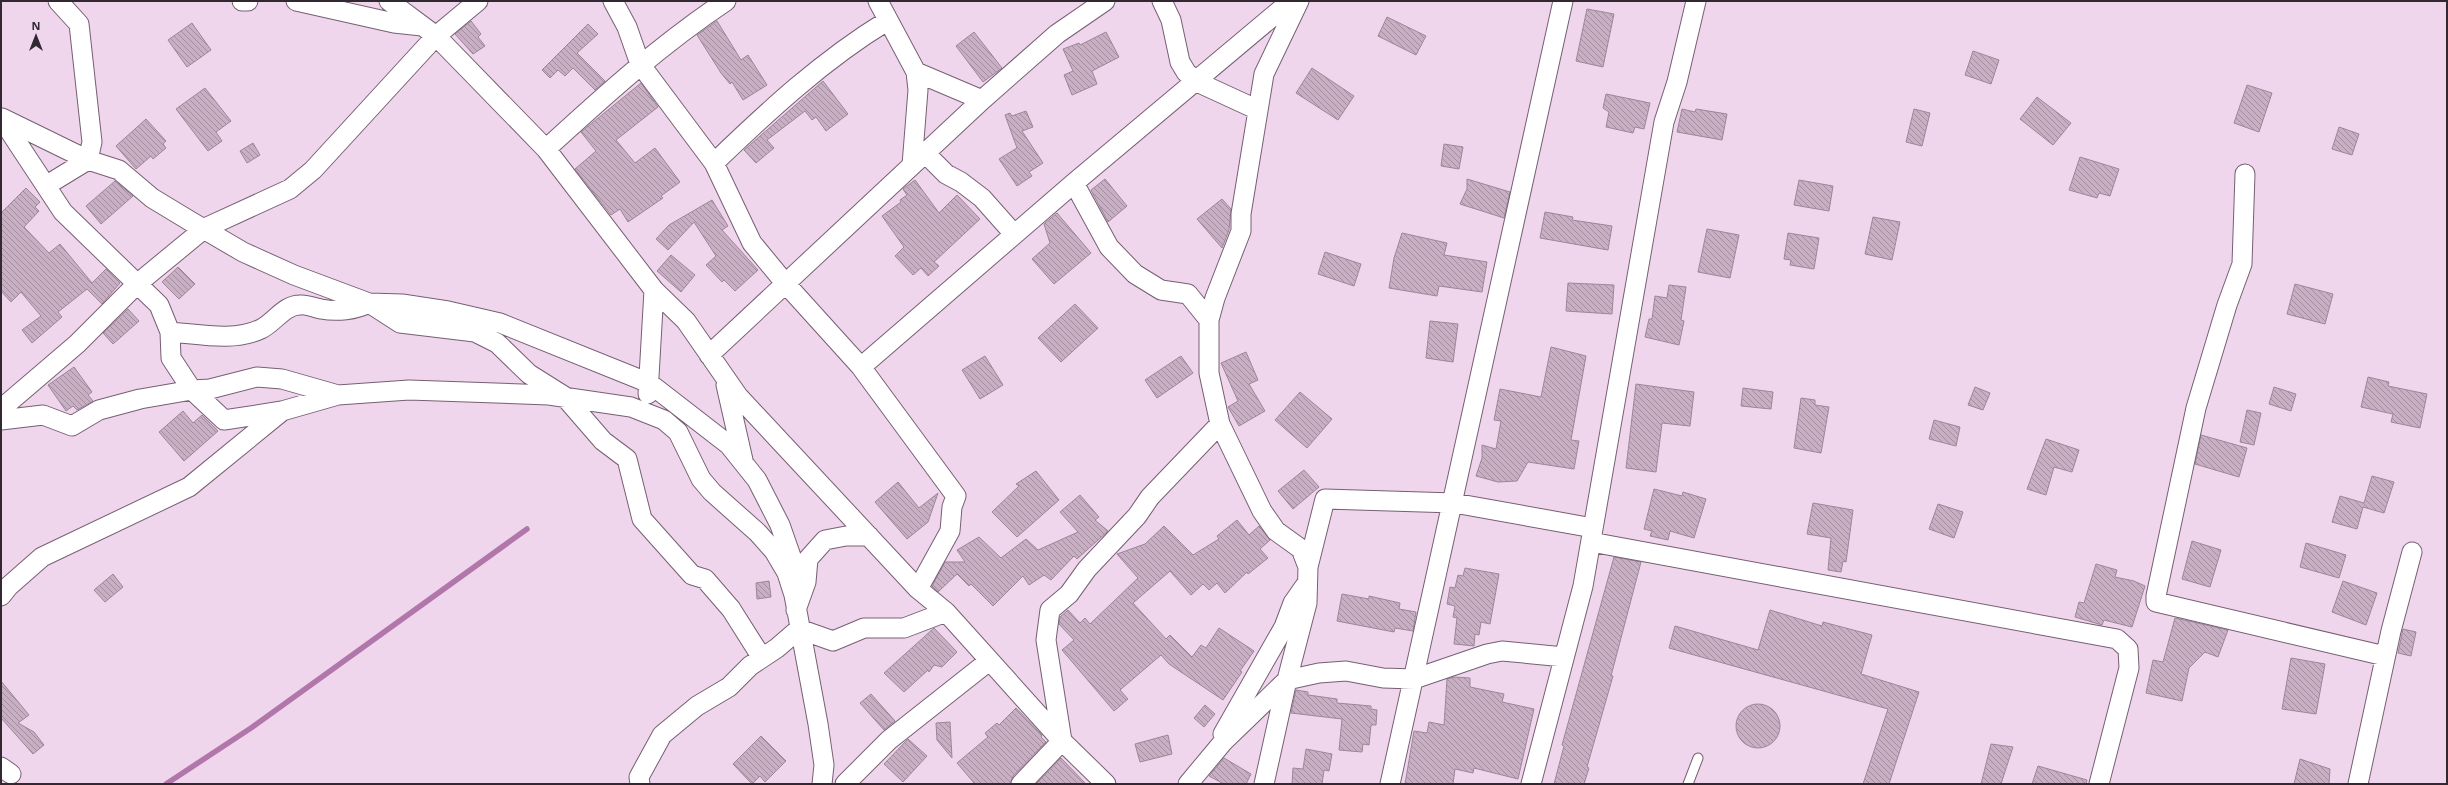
<svg xmlns="http://www.w3.org/2000/svg" width="2448" height="785" viewBox="0 0 2448 785" font-family="'Noto Sans',sans-serif">
  <defs>
    <pattern id="building-back-hatch" width="6" height="6" patternUnits="userSpaceOnUse"><rect width="6" height="6" fill="#c8afc4"/><path d="M-1 5l2 2M0 0l6 6M5-1l2 2" fill="none" stroke="#a38ea0"/></pattern>
  </defs>
  <rect width="100%" height="100%" fill="#f0d6ed"/>
  <g fill="none" stroke-linecap="round" stroke-linejoin="round">
    <!-- stream -->
    <path stroke="#b177aa" stroke-width="5.5" d="M166,784L251,728L527,529"/>
  </g>
  <!-- building -->
  <path fill="url(#building-back-hatch)" stroke="#9d859a" d="M1587,9L1614,14L1603,67L1576,61Z
    M1387,17L1426,36L1416,55L1378,36Z
    M471,21L481,34L478,37L485,46L473,54L455,34Z
    M717,21L741,60L748,55L767,85L743,100L732,82L730,84L721,73L697,35Z
    M192,23L211,50L187,67L168,40Z
    M588,24L598,34L577,53L605,81L595,90L573,68L565,76L558,70L550,78L542,70Z
    M974,32L1002,68L983,82L956,46Z
    M1106,32L1119,57L1092,71L1097,84L1072,95L1064,75L1073,71L1063,49L1079,43L1080,45Z
    M1973,51L1999,60L1991,84L1965,75Z
    M1312,68L1354,96L1338,120L1296,93Z
    M823,81L848,114L826,131L816,117L812,120L805,111L767,140L774,148L756,163L744,150Z
    M641,83L658,107L616,140L635,163L655,148L680,182L661,196L663,198L628,222L620,209L611,215L575,169L596,151L581,132Z
    M2247,85L2272,93L2259,132L2234,123Z
    M205,88L231,121L216,132L222,141L208,151L176,109Z
    M1606,94L1650,103L1644,129L1635,127L1633,133L1606,127L1609,112L1603,108Z
    M2037,97L2071,123L2053,145L2020,119Z
    M1682,109L1695,112L1696,109L1727,114L1722,140L1677,132Z
    M1914,109L1930,113L1922,146L1906,142Z
    M1026,111L1033,127L1022,131L1043,163L1029,172L1032,176L1017,186L999,159L1017,148L1005,115L1010,113L1012,116Z
    M146,119L166,141L163,144L166,148L153,159L151,156L136,169L116,146Z
    M2339,127L2359,134L2352,155L2332,149Z
    M253,143L260,155L247,163L240,151Z
    M1444,144L1463,147L1459,169L1441,166Z
    M2080,157L2119,169L2110,196L2099,193L2097,198L2069,190Z
    M1105,179L1127,206L1108,222L1091,190Z
    M1467,179L1510,192L1504,218L1460,204L1467,189Z
    M915,180L939,213L957,195L980,219L934,262L939,266L928,276L921,268L913,275L895,256L904,247L882,216L901,202L900,200L907,195L903,189Z
    M1799,180L1833,186L1829,211L1794,205Z
    M115,181L133,196L101,224L86,206Z
    M26,188L40,202L35,207L39,211L24,227L49,253L60,244L92,283L106,269L120,283L102,304L87,289L58,312L62,317L32,343L22,330L41,316L21,292L11,302L1,291V213Z
    M1222,199L1231,209L1229,230L1222,248L1197,219Z
    M712,200L728,226L722,230L758,270L735,291L724,280L722,282L706,265L716,256L694,222L668,250L656,239L669,225Z
    M1545,212L1573,217L1572,220L1612,226L1608,250L1540,238Z
    M1057,213L1091,253L1054,284L1032,259L1050,243L1044,224Z
    M1873,217L1900,222L1892,260L1865,254Z
    M1707,229L1739,235L1730,278L1698,272Z
    M1402,233L1447,243L1444,255L1487,262L1482,292L1439,286L1437,296L1389,288L1394,258Z
    M1788,233L1819,238L1814,269L1790,265L1791,260L1784,259Z
    M1325,252L1361,264L1354,286L1318,274Z
    M671,255L695,275L681,292L657,271Z
    M178,267L195,284L179,299L162,282Z
    M1568,283L1614,285L1612,314L1566,311Z
    M2295,284L2333,294L2325,324L2287,314Z
    M1669,285L1686,287L1681,320L1684,321L1679,345L1645,337L1649,319H1652L1655,296L1667,298Z
    M1075,304L1098,328L1061,362L1038,338Z
    M128,309L139,321L113,344L103,333Z
    M1430,321L1458,324L1453,362L1426,358Z
    M1551,347L1586,356L1571,440L1579,441L1574,469L1528,462L1517,481L1498,482L1476,476L1482,458V445L1496,449L1501,421L1494,420L1500,389L1541,397Z
    M1246,352L1258,380L1249,384L1265,411L1239,426L1228,407L1238,401L1221,363Z
    M985,356L1003,385L980,399L962,370Z
    M1181,356L1193,373L1157,398L1145,380Z
    M74,367L92,392L88,395L93,401L77,410L73,406L66,411L48,385Z
    M2368,377L2389,382L2388,386L2427,394L2420,428L2391,422L2393,414L2361,407Z
    M1636,384L1694,392L1690,426L1662,423L1656,472L1626,468Z
    M1975,387L1990,393L1983,410L1968,405Z
    M2274,387L2296,394L2291,411L2269,404Z
    M1743,388L1773,392L1771,409L1741,406Z
    M1300,392L1332,419L1307,448L1275,420Z
    M1801,398L1815,400V405L1829,407L1821,453L1794,448Z
    M2247,410L2261,413L2254,445L2240,442Z
    M183,411L193,423L202,415L218,431L184,461L159,432Z
    M1934,420L1960,427L1956,446L1929,439Z
    M2201,435L2247,448L2239,477L2195,464Z
    M2046,439L2079,450L2072,472L2054,467L2046,495L2027,489Z
    M1304,470L1319,487L1293,509L1278,491Z
    M1036,471L1059,500L1017,537L992,512L1019,486L1016,484Z
    M2372,476L2394,482L2384,513L2363,507L2357,529L2332,522L2340,496L2364,503Z
    M898,482L919,508L938,493L928,522L907,539L875,502Z
    M1654,489L1682,496L1683,492L1706,499L1694,538L1670,531L1668,540L1650,536L1652,531L1644,529Z
    M1080,495L1099,517L1095,520L1108,531L1077,559L1074,556L1051,580L1044,575L1029,585L1023,576L993,606L971,584L969,586L957,574L938,592L932,586L945,562H965L957,550L979,537L1001,558L1026,539L1038,550L1078,532L1060,512Z
    M1813,503L1853,510L1846,562L1843,561L1841,572L1828,570L1831,538L1807,534Z
    M1938,504L1963,512L1954,538L1929,529Z
    M1237,520L1249,535L1259,526L1270,540L1260,549L1268,558L1248,574L1247,572L1225,593L1217,583L1209,590L1203,584L1191,595L1170,571L1133,603L1166,639L1170,635L1192,657L1201,645L1206,648L1219,628L1254,651L1240,671L1242,672L1223,700L1169,664L1161,655L1120,690L1128,699L1114,711L1062,650L1074,640L1059,624L1060,617L1068,610L1080,623L1085,618L1090,624L1138,578L1117,554L1145,544L1164,526L1193,555L1219,539L1217,536Z
    M2192,541L2221,550L2210,587L2182,579Z
    M2306,543L2346,555L2339,578L2300,567Z
    M1614,557L1641,562L1611,676H1613L1587,767L1589,768L1584,784H1554L1564,746L1562,745Z
    M2096,564L2117,570L2115,577L2134,581L2145,586L2132,627L2104,620L2102,625L2075,617L2079,602L2084,603Z
    M1465,568L1499,574L1490,624L1481,622L1479,635L1475,634L1474,646L1454,644L1457,618L1453,617L1455,606L1447,604L1450,587L1455,588L1458,575L1463,576Z
    M113,574L123,587L105,602L94,590Z
    M769,581L771,597L757,599L756,583Z
    M2343,581L2377,593L2366,625L2332,612Z
    M1342,594L1369,599V596L1400,603L1399,609L1416,612L1413,631L1395,628L1394,632L1337,621Z
    M1770,610L1822,626L1823,622L1872,635L1861,674L1919,692L1889,784H1863L1888,709L1669,648L1675,626L1758,650Z
    M2175,618L2228,630L2218,657L2205,652L2189,668L2182,701L2146,693L2153,660L2163,662Z
    M934,628L957,652L942,667L934,665L929,672L928,670L904,692L884,673Z
    M2403,629L2416,632L2411,656L2398,653Z
    M2291,658L2325,664L2316,714L2282,709Z
    M1454,677L1470,678V687L1504,694L1502,702L1534,709L1518,779L1474,768L1473,773L1455,769L1453,784H1405L1414,731L1427,733L1429,722L1444,725L1447,679Z
    M1,681L29,715L18,723L34,732L44,745L33,754L1,718Z
    M1296,690L1308,692V695L1337,699V703L1371,706V709L1377,710L1376,725H1371L1369,745L1363,744L1362,752L1339,750L1342,719L1291,713Z
    M871,694L895,721L884,730L860,703Z
    M1736 726a22 22 0 1 1 44 0a22 22 0 1 1-44 0Z
    M1205,705L1215,714L1204,727L1194,718Z
    M1016,708L1042,735L1041,737L1046,742L1013,776L1010,784H975L957,763L988,737L985,733L997,723L999,725Z
    M950,722L952,758L937,740L936,723Z
    M1168,735L1172,754L1140,762L1135,744Z
    M761,736L786,761L765,782L760,776L752,784L733,764Z
    M908,739L927,756L903,782L884,764Z
    M1991,744L2013,747L2001,784H1981Z
    M1306,749L1332,754L1329,771L1324,770L1322,784H1292L1293,768L1303,769Z
    M1061,758L1086,784H1036Z
    M1224,758L1251,774L1246,784H1224L1209,776Z
    M2300,759L2330,769L2329,784H2294Z
    M2038,766L2087,780L2086,784H2032Z"/>
  <g fill="none" stroke-linecap="round" stroke-linejoin="round">
    <!-- lane casing -->
    <g stroke="#765f73" stroke-width="11">
      <path id="lane" d="M1688,784L1698,758"/>
    </g>
    <!-- street casing -->
    <g stroke="#765f73" stroke-width="21">
      <path id="street" d="M242,1H248
        M296,1L394,23L422,26
        M389,1L436,36L546,149L654,290L686,321L738,396L918,589L946,612L1062,741L1106,784
        M613,1L627,27L640,64L714,163L752,243L785,283L861,367L956,496L952,507L950,531L918,589
        M878,1L916,72L918,90L912,165
        M1162,1L1171,20L1180,62L1186,72L1195,81L1258,110
        M916,72L982,100
        M1,118L63,212L159,305L170,332L171,358L192,390L210,389L257,377L282,379L338,395L409,390L549,395L631,407L664,420L678,432L701,479L712,492L758,533L774,551L787,573L794,595L818,724L824,765L822,784
        M2,118L88,160L119,170L152,198L190,221L243,252L294,275L369,303L402,304L448,311L500,323L649,383L729,445L757,480L780,525L794,565L795,576
        M546,149C604,96 660,45 726,1
        M925,153L946,174L961,182L982,198L1014,234
        M714,163C768,111 823,60 887,21
        M2245,174L2242,264L2227,305L2196,408L2156,596V602L2385,656
        M1074,183L1109,247L1135,274L1161,290L1188,294L1209,320
        M47,185L88,160L92,142L79,24L58,1
        M170,332C199,334 234,342 261,329C275,322 284,305 300,305C307,304 314,308 321,309C337,312 355,310 369,303L400,323L475,332L497,343L529,374L564,396L603,441L627,459L642,519L692,575L705,579L731,609L762,658
        M709,355L982,100L1057,34L1105,1
        M861,367L1074,183L1291,1
        M726,385L743,460
        M648,394L654,290
        M1,409L77,344L137,284L205,228L290,189L313,170L436,36L478,1
        M1,420L43,415L72,426L99,410L140,399L192,390L224,420L282,411L338,395
        M1591,542L2117,639L2128,649L2129,668L2099,784
        M1308,567L1325,499L1454,503L1593,528
        M1,596L9,586L42,557L189,487L281,412
        M796,610L806,582L808,559L825,540L846,536H869
        M1223,734L1284,627L1293,603L1307,583
        M1,767L11,774
        M640,784L639,777L662,735L697,706L729,687L750,666L777,648L799,629L833,641L864,628H904L946,612
        M845,784L889,740L989,661
        M1021,784L1062,741L1046,640L1050,610L1069,594L1087,569L1137,516L1150,497L1220,424
        M1188,784L1223,742L1287,680L1319,673L1346,671L1383,678L1414,679L1487,654L1502,651L1564,657
        M1264,784L1287,680L1307,603L1308,567L1301,549L1276,531L1262,511L1220,424L1209,373V320L1215,298L1241,231V214L1264,74L1299,1
        M1390,784L1563,1
        M1531,784L1583,586L1664,122L1677,82L1696,1
        M2358,784L2391,631L2412,552"/>
    </g>
    <!-- lane -->
    <use href="#lane" stroke="#fff" stroke-width="9"/>
    <!-- street -->
    <use href="#street" stroke="#fff" stroke-width="19"/>
  </g>
  <!-- border -->
  <rect width="2448" height="785" fill="none" stroke="#322831" stroke-width="4"/>
  <!-- north arrow -->
  <g transform="translate(36 36)" stroke="#f0d6ed" stroke-width="3" paint-order="stroke">
  <path d="M0-3L7 15L0 10L-7 15Z" fill="#322831"/>
  <text y="-6" font-size="11" font-weight="bold" text-anchor="middle" fill="#322831">N</text>
  </g>
</svg>
